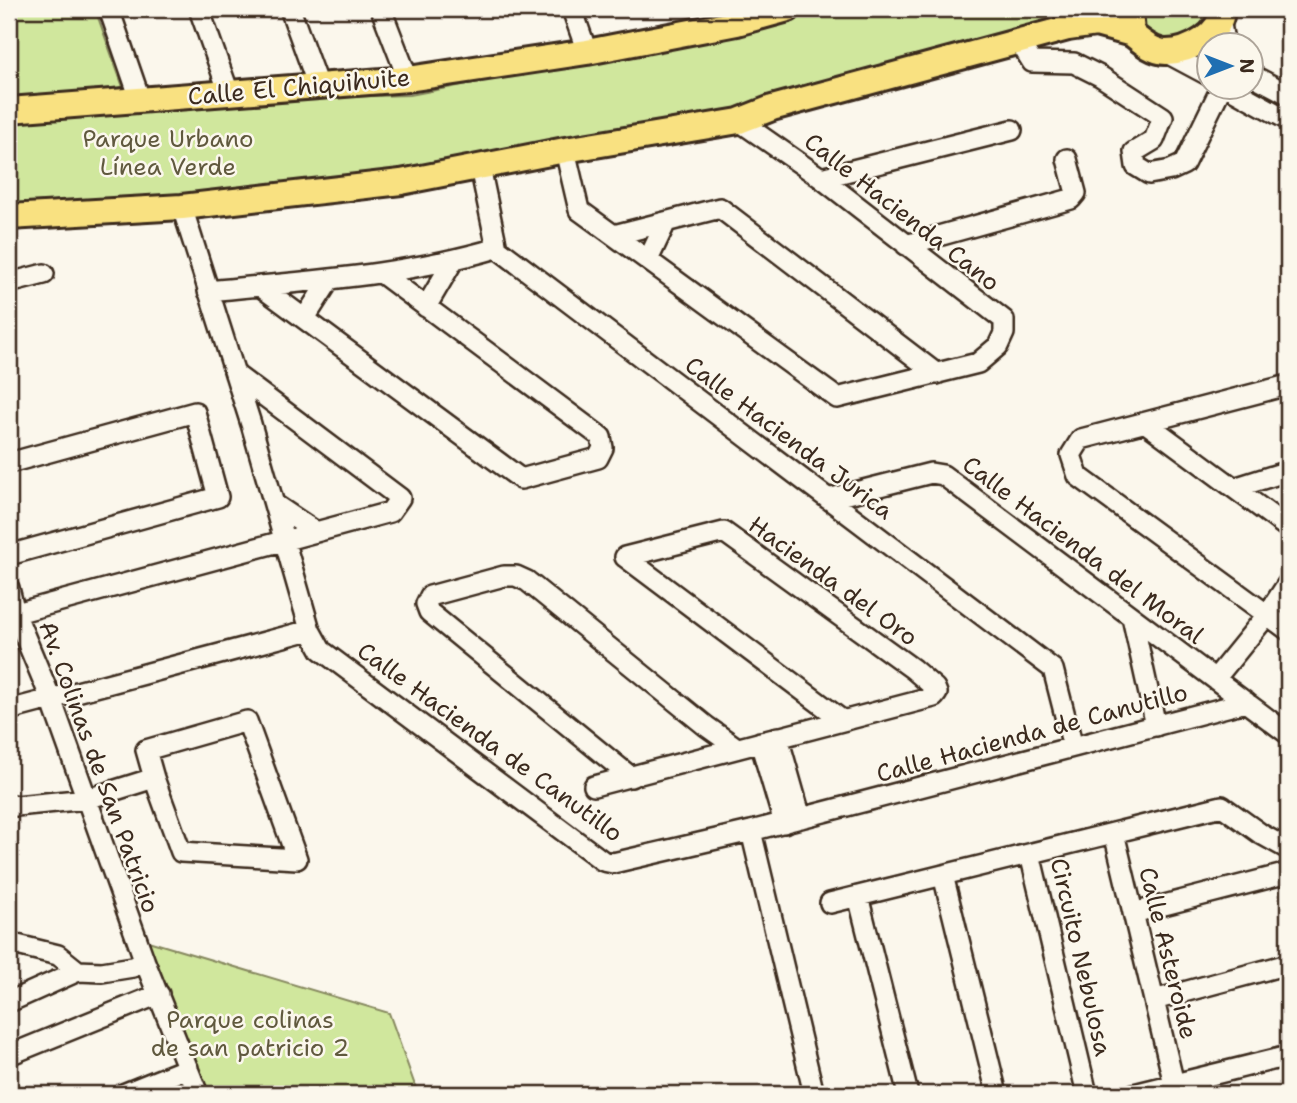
<svg xmlns="http://www.w3.org/2000/svg" width="1297" height="1103" viewBox="0 0 1297 1103" font-family="'Shantell Sans',sans-serif">
  <rect width="100%" height="100%" fill="#fbf7ec"/>
  <filter id="ink" filterUnits="userSpaceOnUse"><feTurbulence type="fractalNoise" baseFrequency=".0143" numOctaves="2"/><feDisplacementMap in="SourceGraphic" scale="14" xChannelSelector="R" yChannelSelector="G"/><feConvolveMatrix kernelMatrix="1 2 1 2 8 2 1 2 1" color-interpolation-filters="sRGB"/></filter>
  <g filter="url(#ink)">
    <!-- green -->
    <path fill="#d0e79d" stroke="#86885e" stroke-width="2" d="M9,9H95L123,87L9,98Z
      M821,9H1213L1208,35L1157,51L1136,15L1110,10L1080,20L730,112L441,166L181,199L9,210V119L231,100L410,95L706,39Z
      M148,941L389,1013L418,1094H209Z"/>
    <g fill="none" stroke-linecap="round" stroke-linejoin="round">
      <!-- minor casing -->
      <g stroke="#3b2a1e" stroke-width="24">
        <path id="minor" d="M109,9L140,99
          M199,9L229,93
          M290,9L318,86
          M381,9L408,79
          M572,9L587,52
          M1220,19L1225,46
          M1019,41L1032,62L1074,63L1100,76L1163,117L1154,140L1134,152L1136,166L1149,174L1171,170L1184,164L1221,88
          M1165,52L1210,76
          M1252,75L1288,94
          M1230,88L1288,120
          M565,150L579,210L837,398L978,363L998,346L1004,333V320L821,178L739,121
          M480,167L497,248L1053,669L1073,747
          M821,178L1012,130
          M182,207L251,424L310,630L321,650L603,861L613,863L751,831L1246,702
          M614,235L720,208L937,374
          M906,245L1071,199L1076,193L1067,159
          M648,260L666,222
          M9,283L44,274
          M260,286L521,479L598,458L603,448L601,437L381,273
          M208,291C305,281 403,276 497,248
          M426,307L453,261
          M305,318L330,279
          M1288,385L1081,439L1071,455L1078,476L1288,630
          M1146,423L1288,528
          M9,463L195,412L218,497L9,555
          M1234,488L1288,471
          M828,499L931,473L943,475L1288,734
          M274,504L316,532
          M625,557L842,720
          M9,588L15,613L51,699L145,962L198,1094
          M9,615L390,512L400,498L235,374
          M1132,617L1156,726
          M1215,679L1267,615L1288,583
          M9,710L310,630
          M778,737L801,818
          M760,742L784,823
          M631,777L429,612L426,604L430,596L504,576H516L527,581L706,726L737,748
          M594,786L934,697L937,693L935,688L913,669L724,532L625,557
          M9,804L16,806L87,799L154,778L181,852L297,859L247,721L146,750L154,778
          M751,831L814,1094
          M1114,833L1174,1084
          M1030,854L1087,1094
          M943,875L997,1094
          M858,896L908,1094
          M830,903L1222,806L1261,834L1288,849
          M1133,913L1288,873
          M9,943L58,955L78,971
          M1154,1000L1288,964
          M9,1002L78,971L102,972L133,967L145,962
          M9,1055L159,994
          M123,1094L188,1068
          M1134,1094L1288,1056"/>
      </g>
      <!-- major casing -->
      <g stroke="#3b2a1e" stroke-width="30">
        <path id="major" d="M1130,9L1132,34C1142,42 1153,52 1166,52C1189,52 1222,34 1222,9
          M9,110L408,79L587,52L737,23L788,9
          M9,217L182,207L401,182L565,150L739,121L772,108L1068,28L1096,24L1132,34"/>
      </g>
      <!-- minor -->
      <use href="#minor" stroke="#fbf7ec" stroke-width="19"/>
      <!-- major -->
      <use href="#major" stroke="#f9e181" stroke-width="24"/>
    </g>
  </g>
  <g text-anchor="middle" dominant-baseline="central" stroke-width="5" stroke-linejoin="round" paint-order="stroke">
    <!-- street labels -->
    <g font-size="24" fill="#3b2a1e" stroke="#fbf7ec">
      <text transform="translate(299 87) rotate(-5)">Calle El Chiquihuite</text>
      <text transform="translate(902 212) rotate(38)">Calle Hacienda Cano</text>
      <text transform="translate(789 438) rotate(37)">Calle Hacienda Jurica</text>
      <text transform="translate(1083 550) rotate(37)">Calle Hacienda del Moral</text>
      <text transform="translate(833 581) rotate(36)">Hacienda del Oro</text>
      <text transform="translate(1032 733) rotate(-15)">Calle Hacienda de Canutillo</text>
      <text transform="translate(490 742) rotate(36)">Calle Hacienda de Canutillo</text>
      <text transform="translate(99 767) rotate(70)">Av. Colinas de San Patricio</text>
      <text transform="translate(1168 953) rotate(76)">Calle Asteroide</text>
      <text transform="translate(1081 957) rotate(77)">Circuito Nebulosa</text>
    </g>
    <!-- park labels -->
    <g font-size="24" fill="#60593e" stroke="#fbf7ec">
      <text x="168" y="139">Parque Urbano<tspan x="168" dy="28">Línea Verde</tspan></text>
      <text x="250" y="1020">Parque colinas<tspan x="250" dy="28">de san patricio 2</tspan></text>
    </g>
  </g>
  <!-- margin -->
  <rect width="1297" height="1103" fill="none" stroke="#fbf7ec" stroke-width="35"/>
  <rect x="18" y="18" width="1262" height="1068" fill="none" stroke="#3b2a1e" stroke-width="2.5" filter="url(#ink)"/>
  <!-- north arrow -->
  <g transform="translate(1230 66) rotate(90)"><circle r="33" fill="#fbf7ec" stroke="#aea59a" stroke-width="2"/>
  <path d="M0-5L12 26L0 18L-12 26Z" fill="#1f6fb2"/>
  <text y="-10" font-size="19" font-weight="bold" text-anchor="middle" fill="#3b2a1e">N</text>
  </g>
</svg>
